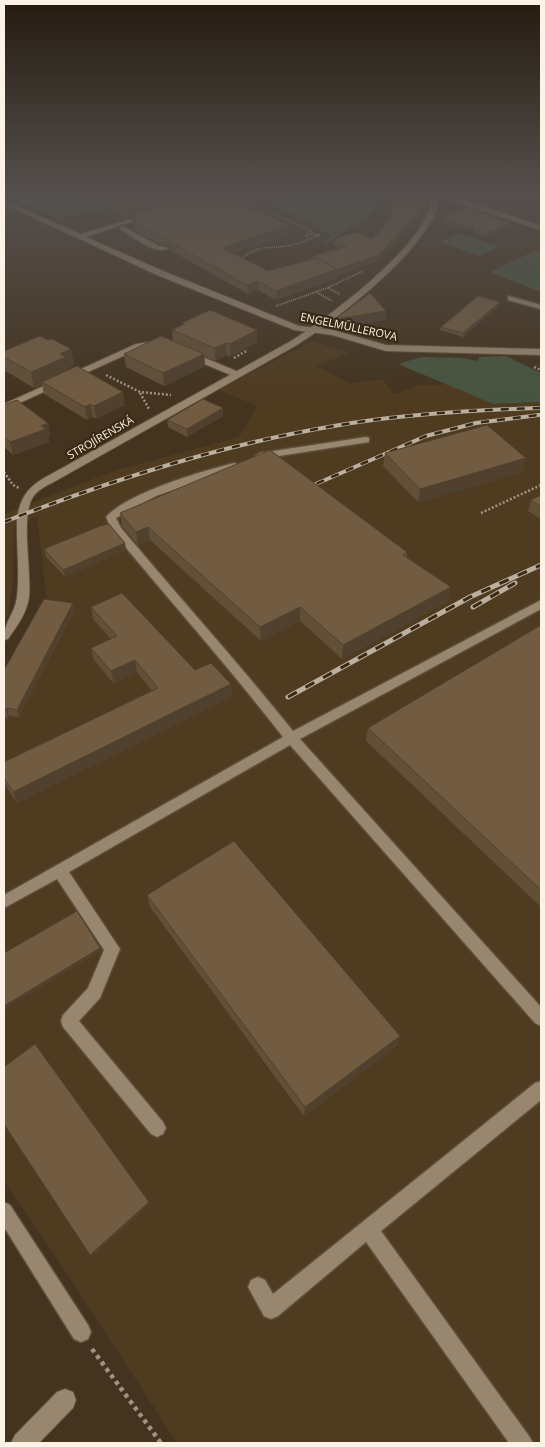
<svg xmlns="http://www.w3.org/2000/svg" width="545" height="1447" viewBox="0 0 545 1447" font-family="'Open Sans',sans-serif">
  <rect width="100%" height="100%" fill="#43331f"/>
  <!-- built -->
  <path fill="#4f3b20" d="M312,341L349,353L317,366L350,384L382,379L394,394L420,385H448L493,404L541,402V1443H177L60,1263L4,1181V668L47,603L37,517L14,526L13,584L8,615L4,621V514L82,483L121,469L239,437L257,406L219,390Z"/>
  <!-- green -->
  <path fill="#475540" d="M6,195L135,198L129,204L58,219Z
    M302,195H370L375,206L367,217L323,245L331,235L272,203Z
    M460,233L499,247L479,256L440,242Z
    M541,248V292L490,272Z
    M506,356L541,373V402L493,404L398,364L421,357L463,358L478,361L479,357Z"/>
  <g fill="none" stroke-linecap="round" stroke-linejoin="round">
    <!-- service casing -->
    <g stroke="#5c4f3c" stroke-width="3">
      <path id="service" d="M120,227H124L159,246L169,248C156,256 132,236 120,229Z
        M508,296L541,305V309L508,300Z
        M366,437L369,438V442L260,459L255,456L260,453Z
        M234,463L237,464V468L156,496L116,518L121,528C178,596 238,662 293,731L541,600V609L300,739L541,1007V1026L535,1023L290,745L69,872L120,949L100,998L79,1021L163,1122L166,1128L163,1134L157,1137L151,1134L63,1027L61,1021L63,1015L88,988L104,950L57,879L4,908V895L283,737C228,666 169,600 112,531L106,517C127,493 202,471 234,463Z
        M541,1081V1100L381,1231L529,1436L533,1443H509L366,1242L278,1316L271,1319L264,1316L248,1287L251,1280L258,1277L265,1280L273,1294L535,1083Z
        M4,1202L10,1205L88,1325L91,1332L88,1339L81,1342L74,1339L4,1227Z"/>
    </g>
    <!-- minor casing -->
    <g stroke="#5c4f3c" stroke-width="2">
      <path id="minor" d="M434,195L458,198L541,226V230Z
        M4,200L80,234L152,213V215L86,237L163,271L299,326L333,330L386,345L541,349V355L386,351L332,335L294,330L157,275L4,204Z
        M162,340L165,341V345L141,348L4,410V404L136,344Z
        M188,351L239,372L241,374L239,376H233L185,356L184,354Z
        M65,1389L73,1392L76,1400L73,1408L39,1443H11L15,1435L57,1392Z"/>
    </g>
    <!-- tertiary casing -->
    <g stroke="#5c4f3c" stroke-width="2">
      <path id="tertiary" d="M432,195H438C437,200 437,206 436,210C422,253 335,321 297,345L52,483C45,486 37,491 33,497C20,517 32,572 29,597C27,613 17,626 8,639L4,640C4,620 15,615 17,596C20,571 16,544 17,518C20,499 27,488 44,478L291,341C328,318 415,252 429,210C430,206 431,200 432,195Z"/>
    </g>
    <!-- path-far2 -->
    <path stroke="#a09383" stroke-width="2" stroke-dasharray="1 1" stroke-linecap="butt" d="M239,201L288,220L314,233
      M240,261C253,244 274,249 292,245C301,243 311,239 319,235L308,234L306,236L308,238
      M328,288L340,294
      M316,292L332,301
      M276,306L327,288L363,271"/>
    <!-- path-far1 -->
    <path stroke="#a09383" stroke-width="2.5" stroke-dasharray="2 2" stroke-linecap="butt" d="M234,358L248,350
      M534,367L541,370
      M106,375L140,392L171,395
      M140,393L149,409
      M4,472L13,485L19,488
      M481,513L541,485"/>
    <!-- path -->
    <path stroke="#a09383" stroke-width="4.5" stroke-dasharray="4 4" stroke-linecap="butt" d="M92,1349L161,1443"/>
    <!-- service -->
    <use href="#service" fill="#99866f" fill-rule="evenodd"/>
    <!-- minor -->
    <use href="#minor" fill="#99866f" fill-rule="evenodd"/>
    <!-- tertiary -->
    <use href="#tertiary" fill="#99866f" fill-rule="evenodd"/>
    <!-- rail-far1 casing -->
    <g stroke="#bbafa0" stroke-width="4">
      <path id="rail-far1" d="M302,490L426,436L476,423L539,415
        M4,522C111,480 220,445 334,426C402,414 472,410 541,408"/>
    </g>
    <!-- rail casing -->
    <g stroke="#bbafa0" stroke-width="5">
      <path id="rail" d="M473,607L515,583
        M288,697L470,597L541,565"/>
    </g>
    <!-- rail-far1 -->
    <use href="#rail-far1" stroke="#392915" stroke-width="2.5" stroke-dasharray="8" stroke-linecap="butt"/>
    <!-- rail -->
    <use href="#rail" stroke="#392915" stroke-width="3" stroke-dasharray="10" stroke-linecap="butt"/>
  </g>
  <!-- wall -->
  <path fill="#624f38" d="M72,195H270L240,203L289,225V234L233,253L268,271L310,260L311,257L339,248L334,246V239H372L390,220L392,202L378,197V195H412V197L423,212L378,261L337,276V278L276,300L258,290L248,294L170,250L169,246L160,244L134,230L132,216L125,218L106,204L88,208Z
    M464,207L511,223L510,226L486,236L475,232L473,228L468,230L442,221L443,218L464,209Z
    M500,302L499,305L463,337L440,330L441,327Z
    M182,323L257,342L230,357L227,355L215,361L204,356L205,366L164,386L126,367L124,354L173,341L172,330L182,325Z
    M48,340L71,349L74,365L68,368V370L125,405L96,419L93,417L87,420L44,394L42,385L34,388L4,370V351Z
    M4,405L48,423L50,436L48,437L49,442L13,455L4,447Z
    M223,408V416L187,437L168,427L167,420Z
    M385,453L526,458L523,472L418,502L383,466Z
    M541,495V519L528,511L531,500Z
    M120,513L407,552V557L448,601L342,659L300,621L261,641L150,540L138,545L122,526Z
    M44,549L126,550L65,577L46,557Z
    M73,603L75,610L19,717L9,716L8,718L4,717V670Z
    M91,607L195,670L231,684L232,696L17,803L4,783V762L152,691L137,672L114,684L94,660L91,648L111,639L93,619Z
    M541,625V907L366,741L368,728Z
    M147,895L400,1036L397,1046L304,1116L150,907Z"/>
  <!-- shaded-wall -->
  <path fill="#50402e" d="M171,195H198L125,218L124,210Z
    M237,195H270L228,206V198Z
    M105,196L106,204L88,208L87,200Z
    M423,206V212L378,261L337,276V278L276,300V291L337,269Z
    M511,223L510,226L486,236V233Z
    M289,225V234L223,256L222,248Z
    M474,225L473,228L468,230V227Z
    M258,281V290L248,294L247,285Z
    M500,302L499,305L463,337V333Z
    M386,311V320L335,329V319Z
    M257,330V342L230,357V344Z
    M226,343L227,355L215,361V348Z
    M71,349L74,365L68,368L69,373L42,382V385L34,388L31,372L60,354Z
    M204,354L205,366L164,386L163,373Z
    M123,392L125,405L96,419L94,406Z
    M90,404L93,417L87,420L85,407Z
    M223,408V416L187,437V429Z
    M48,423L50,436L48,437L49,442L13,455L10,442Z
    M526,458L523,472L418,502L420,489Z
    M148,527L150,540L138,545L136,532Z
    M125,543L126,550L65,577L63,570Z
    M451,587L448,601L342,659L343,645Z
    M73,603L75,610L19,717L17,710Z
    M300,607V621L261,641L260,627Z
    M135,660L137,672L114,684L111,671Z
    M231,684L232,696L17,803L13,792Z
    M7,708L9,716L8,718L6,710Z
    M100,948L101,951L4,1010V1006Z
    M400,1036L397,1046L304,1116L305,1107Z
    M149,1202L150,1204L92,1257L90,1255Z"/>
  <!-- building -->
  <path fill="#725c41" stroke="#50402e" d="M81,195H171L124,210L105,196L87,200Z
    M195,195H237L228,198L289,225L222,248L268,271L317,258L337,269L276,291L258,281L247,285L169,241V238L159,236L133,222L139,220L132,215Z
    M391,195H412V196L423,206L379,255L337,269L317,258L314,259L311,257L347,246L334,239L358,232L372,239L390,220L393,196Z
    M464,207L511,223L486,233L476,229L474,225L468,227L443,218L465,208Z
    M370,293L386,311L335,319Z
    M478,296L500,302L463,333L441,327Z
    M210,310L257,330L230,344L226,343L215,348L172,330L184,324L182,323Z
    M40,336L48,340L52,339L71,349L60,354L66,357L31,372L4,357V351Z
    M161,336L204,354L163,373L124,354Z
    M77,366L123,392L94,406L90,404L85,407L42,382Z
    M203,399L223,408L187,429L167,420Z
    M17,400L48,423L41,426L46,429L10,442L4,437V405Z
    M487,425L526,458L420,489L385,453Z
    M270,450L407,552L403,555L451,587L343,645L300,607L260,627L148,527L136,532L120,513Z
    M541,495V507L531,500Z
    M109,524L125,543L63,570L44,549L100,526Z
    M122,593L195,670L211,663L231,684L13,792L4,778V762L158,688L135,660L111,671L91,648L117,636L91,607Z
    M44,599L73,603L17,710L7,708L6,710H4V670Z
    M541,625V890L368,728Z
    M234,841L400,1036L305,1107L147,895Z
    M77,911L100,948L4,1006V953Z
    M35,1044L149,1202L90,1255L4,1124V1067Z"/>
  <!-- sky -->
  <linearGradient id="sky" x2="0" y2="1"><stop stop-color="#251c11"/><stop offset="0.49" stop-color="#55504d"/><stop offset="1" stop-color="#55504d" stop-opacity="0"/></linearGradient>
  <rect width="545" height="398" fill="url(#sky)"/>
  <g text-anchor="middle" dominant-baseline="central" stroke-width="4.5" stroke-linejoin="round" paint-order="stroke">
    <!-- far-street labels -->
    <g font-size="11" fill="#fcf2e5" stroke="#392915">
      <text transform="translate(349 326) rotate(12)">ENGELMÜLLEROVA</text>
      <text transform="translate(100 437) rotate(-30)">STROJÍRENSKÁ</text>
    </g>
  </g>
  <!-- border -->
  <rect width="545" height="1447" fill="none" stroke="#fcf2e5" stroke-width="10"/>
</svg>
